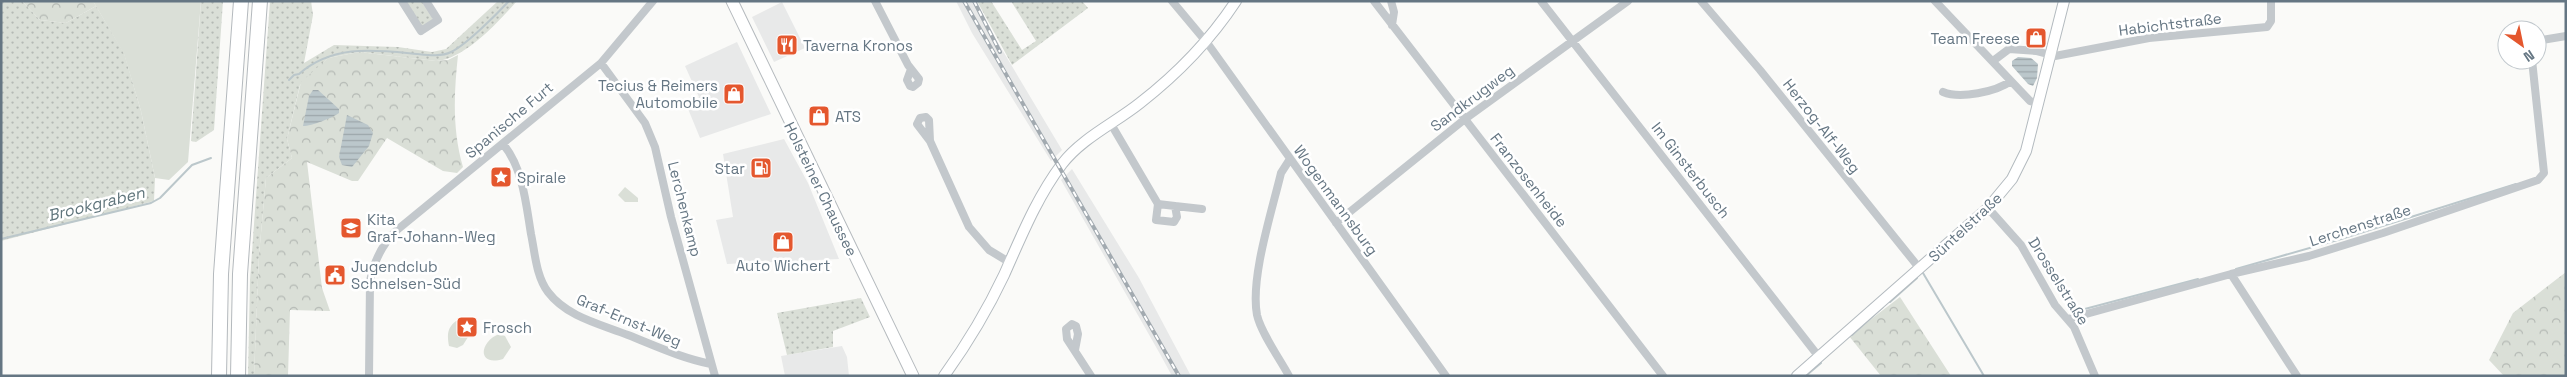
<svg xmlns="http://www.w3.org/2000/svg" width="2567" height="377" viewBox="0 0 2567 377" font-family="'Space Grotesk',sans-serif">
  <defs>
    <pattern id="grass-dots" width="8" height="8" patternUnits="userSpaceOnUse" patternTransform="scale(1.25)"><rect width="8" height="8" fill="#dadfd7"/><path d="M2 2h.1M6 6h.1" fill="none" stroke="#b4b9b4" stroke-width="1.8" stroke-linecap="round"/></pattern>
    <pattern id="forest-crowns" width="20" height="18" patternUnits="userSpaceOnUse" patternTransform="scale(1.25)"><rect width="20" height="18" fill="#dadfd7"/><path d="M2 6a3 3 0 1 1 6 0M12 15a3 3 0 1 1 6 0" fill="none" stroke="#b4b9b4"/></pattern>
    <pattern id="water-rules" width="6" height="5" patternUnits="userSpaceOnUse" patternTransform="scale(1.25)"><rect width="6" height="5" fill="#bbc7cb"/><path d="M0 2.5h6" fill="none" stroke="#9ca6aa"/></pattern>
  </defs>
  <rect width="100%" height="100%" fill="#fafaf8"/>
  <!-- built -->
  <path fill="#e8e9e9" d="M956,1H977L988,26L1062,150L1051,161L972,33Z
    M782,2L805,48L774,62L752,17Z
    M737,42L771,114L700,138L686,104L699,97L685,66Z
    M784,139L808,183L839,259L727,264L716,220L733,217L723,154Z
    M1072,169L1139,278L1191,376H1172L1160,354L1061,180Z
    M842,346L847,357L849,376H785L781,356Z"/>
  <!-- grass -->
  <path fill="url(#grass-dots)" d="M1,1H22L40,20L66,23L96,6L124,53L141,111L155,178L154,201L1,241Z
    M201,1H223L214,130L196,142L191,141Z
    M270,1H311L313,15L304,63L334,45L398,47L432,52L446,49L498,1H517C498,22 465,59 436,61L359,52L328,58L300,85L287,139L292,158L266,178L259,255L254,376H248L250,280Z
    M404,1H424L433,16L432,20L421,28Z
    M977,1H991L1022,50L1036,41L1011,1H1082L1088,8L1012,65Z
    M861,298L870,317L833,331V347L787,355L777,313Z"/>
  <!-- forest -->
  <path fill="url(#forest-crowns)" d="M22,1H93L96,6L66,23L40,20Z
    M359,52L436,61L448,60L458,55C454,93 452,129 463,167L457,173L443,171L387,138L358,181H352L307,162L322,288L330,311L290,310L288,376H254L259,255L266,178L292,158L287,139L301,82L328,58Z
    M2566,272V376H2504L2489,360L2513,313Z
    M1900,297L1951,376H1881L1849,336Z"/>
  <!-- green -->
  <path fill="#dadfd7" d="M93,1H201L188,162L169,180L155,178L141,111L124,54Z
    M625,187L638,198V202H625L618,195Z
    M456,321L468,327L470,334L463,345L457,348L449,346C447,335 447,328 456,321Z
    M499,334L505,336L511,347L503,359C477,367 479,342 499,334Z"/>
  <!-- water -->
  <path fill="url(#water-rules)" d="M2018,57L2031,58L2038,64L2037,78L2033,86L2028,84L2012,66V61Z
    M313,90H318L339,109V113C332,118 312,126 303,126L309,96Z
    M347,115L368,125L373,133L369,146L352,167L342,165L339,157Z"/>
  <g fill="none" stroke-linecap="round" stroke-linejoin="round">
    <!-- stream -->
    <path stroke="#bbc7cb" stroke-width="2" d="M289,80L294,75L299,74C334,44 374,50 417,54C427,55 441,57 451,52C466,45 497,14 509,1
      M1,239L151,203L160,198L192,165L211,158
      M2236,269L2341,239L2516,184
      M1923,273L1984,376
      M1890,302L1917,278
      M2081,310L2198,279
      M1852,335L1883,307
      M1808,374L1821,363"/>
    <!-- secondary casing -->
    <g stroke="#b3babf" stroke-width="12">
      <path id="secondary" d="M944,376C967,344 987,311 1004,275C1021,237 1037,197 1062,164C1082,138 1115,123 1140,103C1176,75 1211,39 1236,1
        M1797,376L1988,208L2012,179L2026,151L2064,1"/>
    </g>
    <!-- primary casing -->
    <g stroke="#b5babe" stroke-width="13">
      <path id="primary" d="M732,1L913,376"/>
    </g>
    <!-- highway casing -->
    <g stroke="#b4b9bd" stroke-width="16">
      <path id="highway" d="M219,376L221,274L241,1
        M238,376L240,274L260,1"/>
    </g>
    <!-- street -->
    <path stroke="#c3c8cc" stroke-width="8" d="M402,1L421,31L438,20L426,1
      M875,1L908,65L919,79L918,83L913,87L910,86L907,80L911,69
      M1172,1L1208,44L1446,376
      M1374,1L1663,376
      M1391,1L1394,12L1392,25
      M1541,1L1819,357
      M1701,1L1760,70L1920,269
      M1935,1L2030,101L2039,103
      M2537,43L2542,40L2566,36
      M1993,61L2009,49L2036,51L2055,56L2149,38L2267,27L2271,21V1
      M601,63L645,123L655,147L671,217L715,376
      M1943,92C1960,99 1996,92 2011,81
      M1111,124L1158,204L1156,220L1174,222L1177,217L1175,206L1158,204
      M930,141L917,124L920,118L926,117L929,120L930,141L969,227L989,250L1009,262
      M503,144C523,168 526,204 531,234C535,253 536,276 548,292C567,317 600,324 628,335C656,346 681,358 711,364
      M1175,206L1202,209
      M1988,208L2021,245L2055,305L2074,327L2095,376
      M1336,223L1465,119L1628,1
      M2231,274L2297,376
      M2068,319L2231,274L2309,256L2383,233L2538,180L2544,173L2532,60
      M1075,350L1078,334L1076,326L1072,324L1066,329L1067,339L1091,376
      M369,376L370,281C374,261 382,244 397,230L601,63L653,1
      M1289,376C1280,359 1261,333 1257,315C1250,278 1272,211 1281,173L1290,159"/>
    <!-- secondary -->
    <use href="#secondary" stroke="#fff" stroke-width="10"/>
    <!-- primary -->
    <use href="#primary" stroke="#fff" stroke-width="11"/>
    <!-- highway -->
    <use href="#highway" stroke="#fff" stroke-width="14"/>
    <!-- rail casing -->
    <g stroke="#a2aab0" stroke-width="4">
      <path id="rail" d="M964,1L1179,376
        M974,1L1000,52"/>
    </g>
    <!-- rail -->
    <use href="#rail" stroke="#fff" stroke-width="2" stroke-dasharray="5.5" stroke-linecap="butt"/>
  </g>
  <!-- icons -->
  <defs>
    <g id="shop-square" transform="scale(1.125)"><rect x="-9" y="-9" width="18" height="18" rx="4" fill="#e4572e" stroke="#fff"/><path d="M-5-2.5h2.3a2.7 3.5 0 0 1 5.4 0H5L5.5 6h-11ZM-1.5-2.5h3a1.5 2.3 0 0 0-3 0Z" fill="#fff"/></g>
    <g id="restaurant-square" transform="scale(1.125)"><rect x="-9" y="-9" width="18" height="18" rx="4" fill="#e4572e" stroke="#fff"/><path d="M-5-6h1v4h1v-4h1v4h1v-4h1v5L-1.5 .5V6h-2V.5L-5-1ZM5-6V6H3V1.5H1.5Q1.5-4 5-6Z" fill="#fff"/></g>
    <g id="fuel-square" transform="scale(1.125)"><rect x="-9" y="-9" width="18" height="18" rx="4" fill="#e4572e" stroke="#fff"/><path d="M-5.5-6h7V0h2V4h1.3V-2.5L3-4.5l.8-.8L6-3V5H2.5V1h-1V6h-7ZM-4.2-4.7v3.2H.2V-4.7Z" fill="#fff"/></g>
    <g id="sight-square" transform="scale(1.125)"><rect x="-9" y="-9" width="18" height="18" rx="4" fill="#e4572e" stroke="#fff"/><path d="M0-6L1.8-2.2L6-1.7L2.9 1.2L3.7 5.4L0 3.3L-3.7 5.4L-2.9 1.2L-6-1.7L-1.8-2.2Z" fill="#fff"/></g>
    <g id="school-square" transform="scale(1.125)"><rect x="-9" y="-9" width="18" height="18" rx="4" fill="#e4572e" stroke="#fff"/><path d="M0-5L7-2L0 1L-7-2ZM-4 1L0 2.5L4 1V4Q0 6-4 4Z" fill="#fff"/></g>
    <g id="civic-square" transform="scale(1.125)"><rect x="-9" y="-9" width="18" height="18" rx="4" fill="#e4572e" stroke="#fff"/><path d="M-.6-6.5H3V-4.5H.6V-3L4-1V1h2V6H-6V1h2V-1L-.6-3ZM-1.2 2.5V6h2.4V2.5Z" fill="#fff"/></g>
  </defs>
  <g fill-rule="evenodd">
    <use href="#shop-square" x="2036" y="38"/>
    <use href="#restaurant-square" x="787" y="45"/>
    <use href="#shop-square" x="734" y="94"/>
    <use href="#shop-square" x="819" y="116"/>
    <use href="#fuel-square" x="761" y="168"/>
    <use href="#sight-square" x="501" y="177"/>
    <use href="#school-square" x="351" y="228"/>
    <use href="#shop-square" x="783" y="242"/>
    <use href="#civic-square" x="335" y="275"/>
    <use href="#sight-square" x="467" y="327"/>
  </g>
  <g text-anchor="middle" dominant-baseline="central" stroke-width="5" stroke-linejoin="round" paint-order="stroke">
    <!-- street labels -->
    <g font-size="15" fill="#657683" stroke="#fff">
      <text transform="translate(2170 24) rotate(-7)">Habichtstraße</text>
      <text transform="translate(1472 98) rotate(-37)">Sandkrugweg</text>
      <text transform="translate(509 120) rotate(-40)">Spanische Furt</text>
      <text transform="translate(1822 126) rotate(52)">Herzog-Alf-Weg</text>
      <text transform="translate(1691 170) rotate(52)">Im Ginsterbusch</text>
      <text transform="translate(1529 180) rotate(52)">Franzosenheide</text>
      <text transform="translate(821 189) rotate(64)">Holsteiner Chaussee</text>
      <text transform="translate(1336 200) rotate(54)">Wogenmannsburg</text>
      <text transform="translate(685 209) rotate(76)">Lerchenkamp</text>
      <text transform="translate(2360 225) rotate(-18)">Lerchenstraße</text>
      <text transform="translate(1965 227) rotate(-43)">Süntelstraße</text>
      <text transform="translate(2059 281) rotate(58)">Drosselstraße</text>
      <text transform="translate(629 320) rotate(23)">Graf-Ernst-Weg</text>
    </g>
    <!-- poi labels -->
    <g font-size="15" fill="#657683" stroke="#fff" text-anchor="start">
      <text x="2020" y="38" text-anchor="end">Team Freese</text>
      <text x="803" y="45">Taverna Kronos</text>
      <text x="718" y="85" text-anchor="end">Tecius &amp; Reimers<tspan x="718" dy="17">Automobile</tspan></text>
      <text x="835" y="116">ATS</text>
      <text x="745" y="168" text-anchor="end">Star</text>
      <text x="517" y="177">Spirale</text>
      <text x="367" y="219">Kita<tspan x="367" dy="17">Graf-Johann-Weg</tspan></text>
      <text x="783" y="265" text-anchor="middle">Auto Wichert</text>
      <text x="351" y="266">Jugendclub<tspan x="351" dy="17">Schnelsen-Süd</tspan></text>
      <text x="483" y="327">Frosch</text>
    </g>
    <!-- water labels -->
    <g font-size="16" font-style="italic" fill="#60757c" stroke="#fff">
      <text transform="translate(96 204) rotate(-14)">Brookgraben</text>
    </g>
  </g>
  <!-- border -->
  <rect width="2567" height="377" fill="none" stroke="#657683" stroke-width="5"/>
  <!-- north arrow -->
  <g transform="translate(2522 45) rotate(147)"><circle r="24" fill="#ffffff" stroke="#c1c8cd"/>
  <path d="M0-4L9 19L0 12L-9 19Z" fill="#e4572e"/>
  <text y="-8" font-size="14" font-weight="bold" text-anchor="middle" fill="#657683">N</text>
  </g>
</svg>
